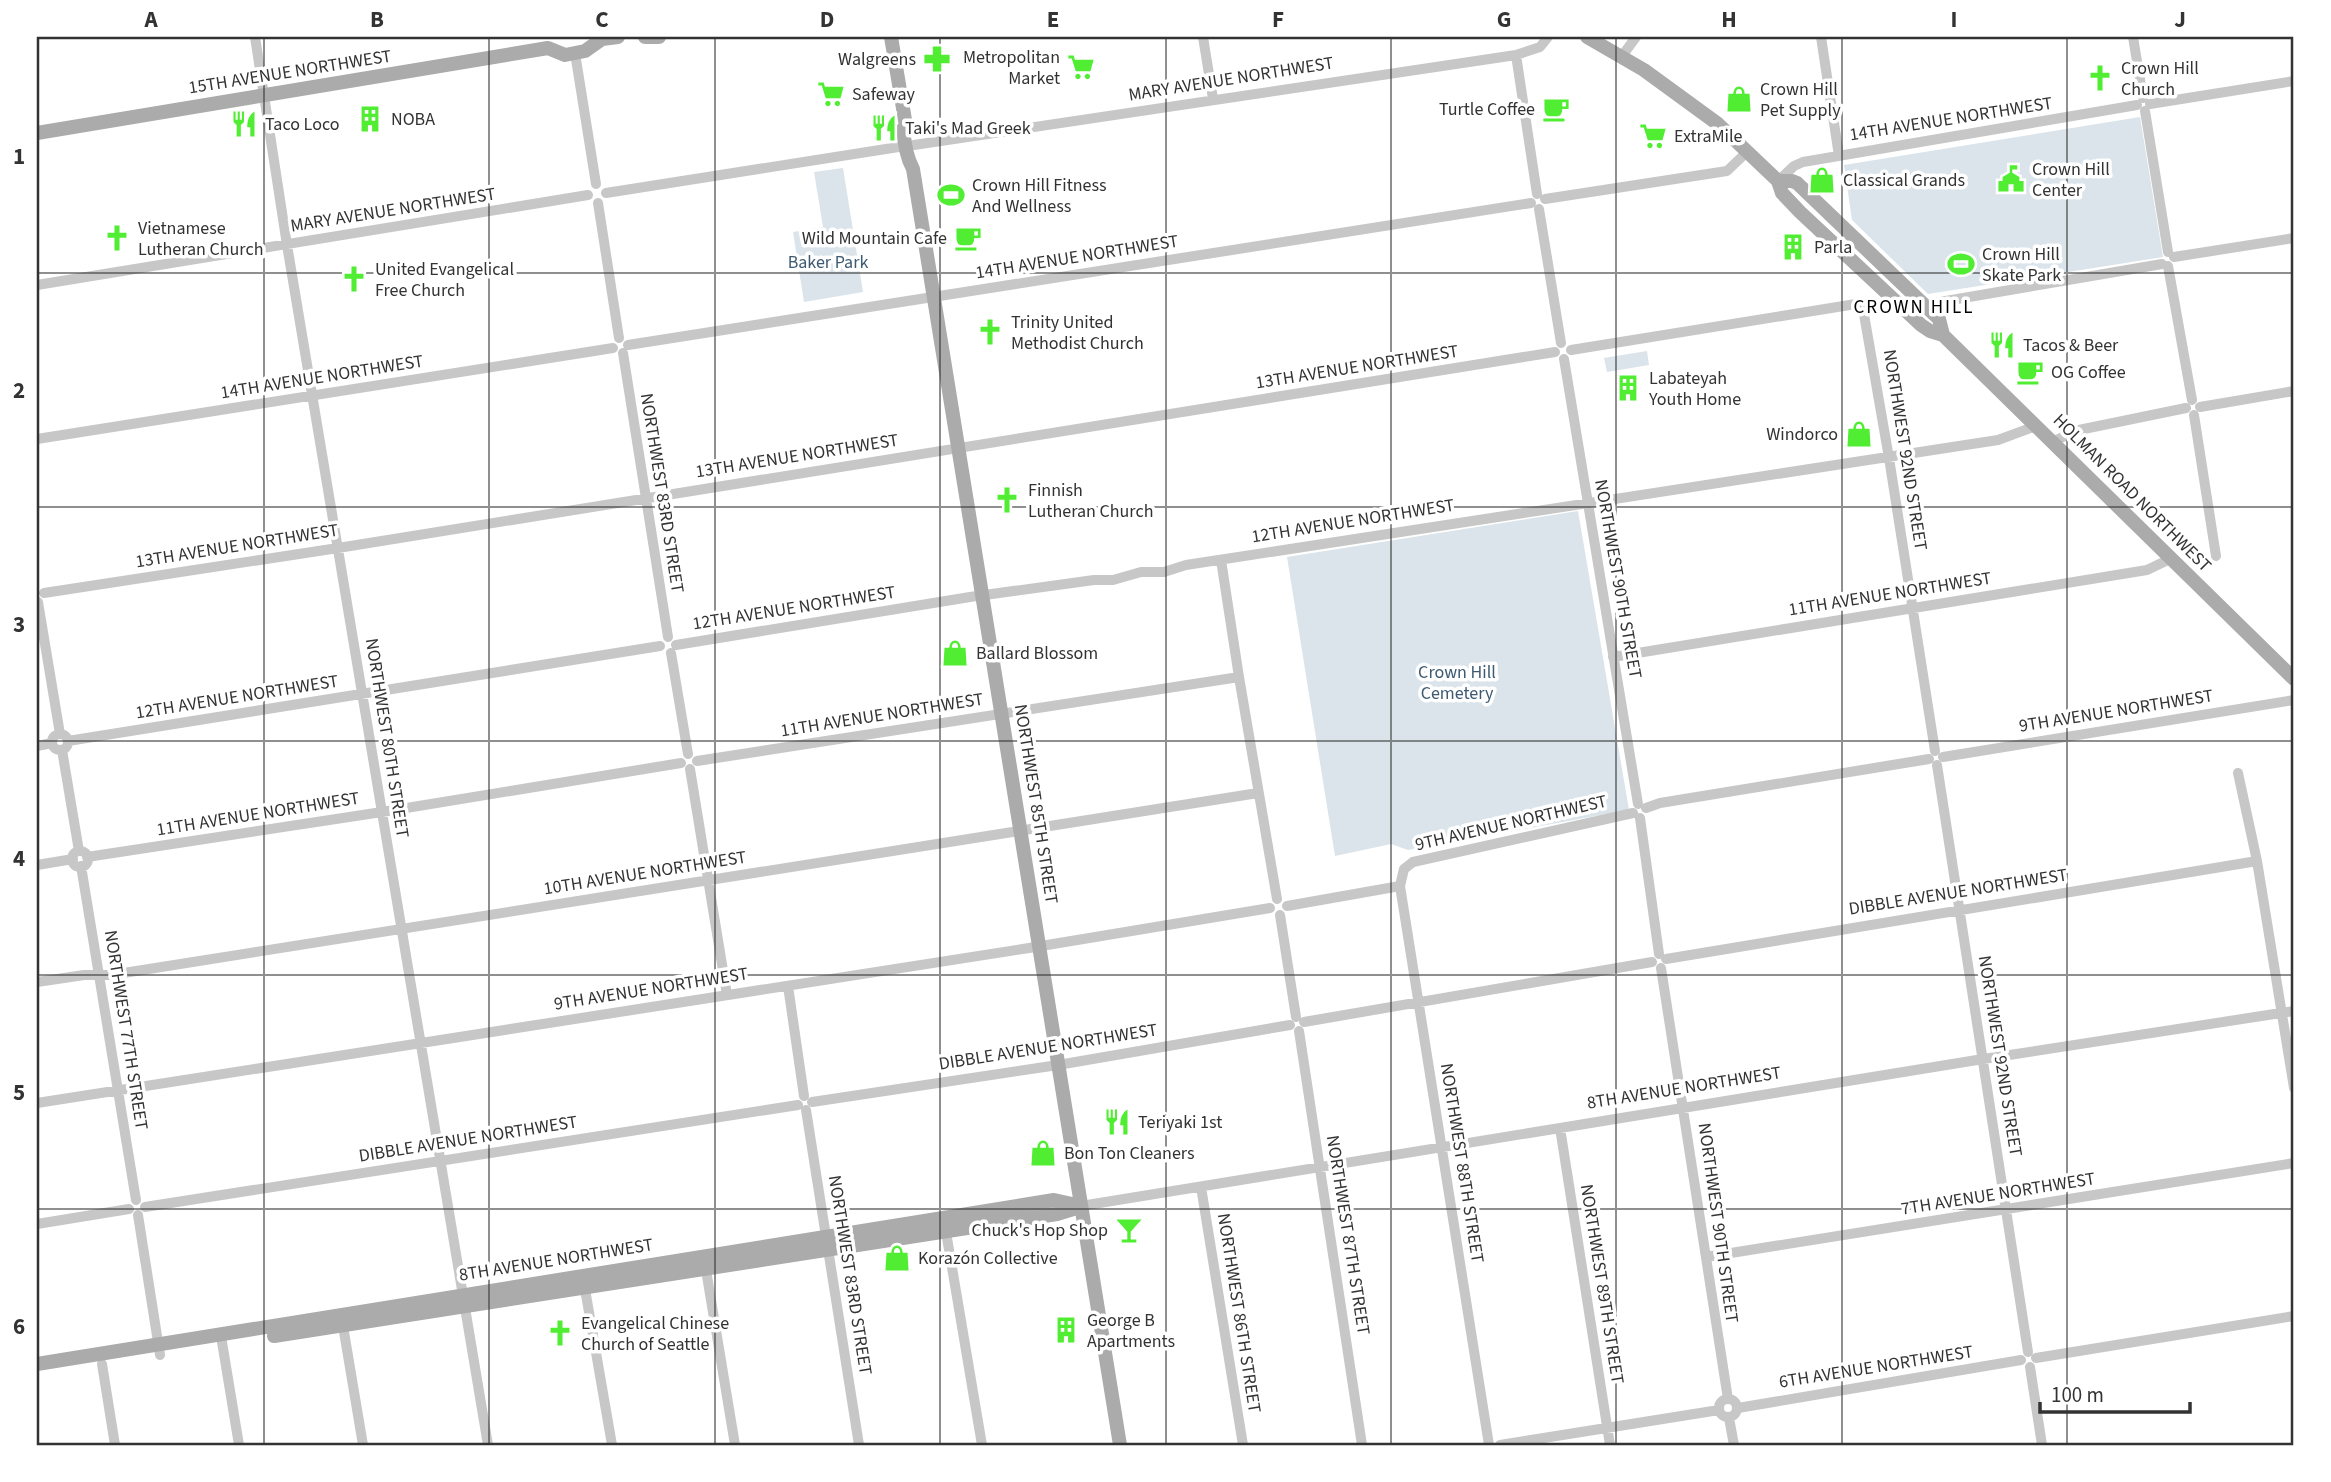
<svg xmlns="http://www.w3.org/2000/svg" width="2331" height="1482" viewBox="0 0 2331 1482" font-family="'Source Sans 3',sans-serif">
  <rect width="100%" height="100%" fill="#fff"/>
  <!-- green -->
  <path fill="#dae4ea" d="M2140,117L2163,257L1928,294L1852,220L1844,165Z
    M843,168L863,292L804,302L793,232L823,227L814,172Z
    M1647,351L1649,365L1607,372L1604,358Z
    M1578,511L1629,810L1408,850L1391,844L1335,856L1287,557Z"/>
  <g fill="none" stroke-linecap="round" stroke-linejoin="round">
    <!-- minor -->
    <path stroke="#c7c7c7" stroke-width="10" d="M255,37L287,245L488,1445
      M1203,37L1213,99
      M1821,37L1839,156
      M2133,37L2143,98
      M575,53L596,184
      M1516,55L1537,194
      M1622,56L1636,37
      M2150,104L2294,81
      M2145,111L2168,252
      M914,145L1516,55L1540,47L1548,37
      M1778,181L1794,166L1803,162L2137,105
      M606,193L905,146
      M1545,199L1727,171L1748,151
      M598,203L619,338
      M1539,209L1561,343
      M2174,257L2294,238
      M2168,266L2192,400
      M37,285L588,195
      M1862,303L1889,458L1935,751
      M1928,308L1934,303L2162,264
      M628,345L1531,203
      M1571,350L1862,303
      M623,353L668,637
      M1564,359L1638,804
      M2200,407L2294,391
      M2194,415L2216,556
      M37,439L613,348
      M2053,442L2074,431L2186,408
      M1221,560L1239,677L1277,899
      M44,593L338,548L1555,352
      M38,602L60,734
      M676,645L970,597L1094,580H1113L1141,572H1164L1186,565L1998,440L2036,426
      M671,653L688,754
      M1613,657L2147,570L2170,559
      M52 742a8 8 0 1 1 16 0a8 8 0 1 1-16 0Z
      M68,741L660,646
      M37,746L52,743
      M62,750L79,851
      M1943,757L2294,700
      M697,761L1239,677
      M1937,765L2028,1352
      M690,769L727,995
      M2238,773L2257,861L2294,1088
      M1646,808L1660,803L1929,759
      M1640,818L1659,954
      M72 859a8 8 0 1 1 16 0a8 8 0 1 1-16 0Z
      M87,857L382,812L681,763
      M37,865L73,859
      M81,866L136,1200
      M1400,886L1489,1445
      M1287,906L1400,886L1404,869L1413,862L1633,813
      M1280,915L1296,1017
      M1666,959L2257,861
      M1661,968L1728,1399
      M37,982L84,975H111L1258,793
      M788,986L804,1096
      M1304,1022L1652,962
      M1299,1031L1362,1445
      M812,1102L1058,1065L1290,1025
      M37,1103L1029,948L1270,908
      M806,1110L859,1445
      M1560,1128L1610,1445
      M1201,1187L1243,1445
      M1081,1206L1977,1060L2294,1011
      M145,1207L798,1105
      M138,1215L160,1355
      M37,1224L129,1209
      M946,1232L982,1445
      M1706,1257L2294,1163
      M706,1270L735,1445
      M585,1289L612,1445
      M343,1326L363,1445
      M221,1336L239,1445
      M2036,1358L2294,1316
      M102,1364L115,1445
      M2030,1367L2042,1445
      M1719 1408a9 9 0 1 1 18 0a9 9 0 1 1-18 0Z
      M1738,1408L2021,1360
      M1729,1418L1734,1445
      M1500,1445L1719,1410"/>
    <!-- major -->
    <path stroke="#ababab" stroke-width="14" d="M645,37H659
      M891,37L906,126L911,130
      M1587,37L1644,70L1718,124L1778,181L1782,193L1800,212L1921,325L1930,331L1943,335L2294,679
      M906,126L903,129C905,144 906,156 913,169L1120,1445
      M37,133L548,48L565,55L585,51L602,39L618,37
      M1778,181H1792L1797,183L1939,319L1943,335
      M274,1336L1057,1214L1080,1207
      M37,1364L1054,1200L1081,1206"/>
  </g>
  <!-- grid -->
  <path fill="none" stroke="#333" stroke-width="2" stroke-opacity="0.55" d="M264,37V1445M489,37V1445M715,37V1445M940,37V1445M1166,37V1445M1391,37V1445M1616,37V1445M1842,37V1445M2067,37V1445M37,273H2294M37,507H2294M37,741H2294M37,975H2294M37,1209H2294"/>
  <!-- icons -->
  <defs>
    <g id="pharmacy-bare" transform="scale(2.1)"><path d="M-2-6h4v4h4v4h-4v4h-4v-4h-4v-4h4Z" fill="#50ed32" stroke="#fff" stroke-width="2.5" paint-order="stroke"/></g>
    <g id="supermarket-bare" transform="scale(2.1)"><path d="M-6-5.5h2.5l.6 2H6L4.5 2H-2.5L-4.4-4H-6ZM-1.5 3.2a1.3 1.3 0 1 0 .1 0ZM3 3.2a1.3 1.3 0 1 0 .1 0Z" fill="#50ed32" stroke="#fff" stroke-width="2.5" paint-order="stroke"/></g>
    <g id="church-bare" transform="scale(2.1)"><path d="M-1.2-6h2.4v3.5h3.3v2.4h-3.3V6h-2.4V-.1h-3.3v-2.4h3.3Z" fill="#50ed32" stroke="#fff" stroke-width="2.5" paint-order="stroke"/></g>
    <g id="shop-bare" transform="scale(2.1)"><path d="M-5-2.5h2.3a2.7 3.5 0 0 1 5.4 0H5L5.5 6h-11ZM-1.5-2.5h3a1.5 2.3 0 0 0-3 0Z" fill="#50ed32" stroke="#fff" stroke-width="2.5" paint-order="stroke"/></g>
    <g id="cafe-bare" transform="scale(2.1)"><path d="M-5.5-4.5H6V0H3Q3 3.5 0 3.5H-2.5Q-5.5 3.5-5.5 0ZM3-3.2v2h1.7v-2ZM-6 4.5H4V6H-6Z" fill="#50ed32" stroke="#fff" stroke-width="2.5" paint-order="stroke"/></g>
    <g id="building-bare" transform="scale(2.1)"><path d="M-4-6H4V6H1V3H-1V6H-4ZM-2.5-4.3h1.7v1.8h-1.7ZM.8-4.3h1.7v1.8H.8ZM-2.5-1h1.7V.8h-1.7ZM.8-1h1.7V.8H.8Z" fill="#50ed32" stroke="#fff" stroke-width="2.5" paint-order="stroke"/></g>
    <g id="restaurant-bare" transform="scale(2.1)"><path d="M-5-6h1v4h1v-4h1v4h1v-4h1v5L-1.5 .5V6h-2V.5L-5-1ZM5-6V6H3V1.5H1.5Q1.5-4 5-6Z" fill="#50ed32" stroke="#fff" stroke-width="2.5" paint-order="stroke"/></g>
    <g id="civic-bare" transform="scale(2.1)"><path d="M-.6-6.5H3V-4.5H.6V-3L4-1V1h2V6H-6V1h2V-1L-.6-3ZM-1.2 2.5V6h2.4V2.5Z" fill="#50ed32" stroke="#fff" stroke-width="2.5" paint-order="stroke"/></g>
    <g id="stadium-bare" transform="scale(2.1)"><path d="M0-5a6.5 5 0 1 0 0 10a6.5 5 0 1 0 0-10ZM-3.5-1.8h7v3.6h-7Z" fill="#50ed32" stroke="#fff" stroke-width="2.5" paint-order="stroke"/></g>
    <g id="bar-bare" transform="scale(2.1)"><path d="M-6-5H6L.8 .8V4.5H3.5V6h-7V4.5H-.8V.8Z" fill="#50ed32" stroke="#fff" stroke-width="2.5" paint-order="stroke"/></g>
  </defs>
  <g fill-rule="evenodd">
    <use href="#pharmacy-bare" x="937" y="59"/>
    <use href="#supermarket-bare" x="1081" y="67"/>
    <use href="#church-bare" x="2100" y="78"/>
    <use href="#supermarket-bare" x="831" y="94"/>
    <use href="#shop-bare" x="1739" y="99"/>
    <use href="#cafe-bare" x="1556" y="109"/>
    <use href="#building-bare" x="370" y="119"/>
    <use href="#restaurant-bare" x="244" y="124"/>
    <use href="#restaurant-bare" x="884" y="128"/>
    <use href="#supermarket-bare" x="1653" y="136"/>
    <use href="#civic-bare" x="2011" y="179"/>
    <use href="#shop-bare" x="1822" y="180"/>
    <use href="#stadium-bare" x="951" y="195"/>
    <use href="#church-bare" x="117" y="238"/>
    <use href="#cafe-bare" x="968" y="238"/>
    <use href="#building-bare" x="1793" y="247"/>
    <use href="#stadium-bare" x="1961" y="264"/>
    <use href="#church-bare" x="354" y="279"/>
    <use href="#church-bare" x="990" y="332"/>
    <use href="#restaurant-bare" x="2002" y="345"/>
    <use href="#cafe-bare" x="2030" y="372"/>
    <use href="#building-bare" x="1628" y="388"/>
    <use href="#shop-bare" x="1859" y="434"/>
    <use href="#church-bare" x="1007" y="500"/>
    <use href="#shop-bare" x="955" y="653"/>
    <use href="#restaurant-bare" x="1117" y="1122"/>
    <use href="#shop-bare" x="1043" y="1153"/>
    <use href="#bar-bare" x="1129" y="1230"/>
    <use href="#shop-bare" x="897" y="1258"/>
    <use href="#building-bare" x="1066" y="1330"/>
    <use href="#church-bare" x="560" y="1333"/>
  </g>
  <g text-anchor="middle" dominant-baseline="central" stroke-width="7" stroke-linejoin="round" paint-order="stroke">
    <!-- poi labels -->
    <g font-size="18" fill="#333" stroke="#fff" text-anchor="start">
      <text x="1060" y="57" text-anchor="end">Metropolitan<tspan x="1060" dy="21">Market</tspan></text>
      <text x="916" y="59" text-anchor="end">Walgreens</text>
      <text x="2121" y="68">Crown Hill<tspan x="2121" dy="21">Church</tspan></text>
      <text x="1760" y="89">Crown Hill<tspan x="1760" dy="21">Pet Supply</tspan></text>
      <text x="852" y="94">Safeway</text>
      <text x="1535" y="109" text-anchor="end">Turtle Coffee</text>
      <text x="391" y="119">NOBA</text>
      <text x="265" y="124">Taco Loco</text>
      <text x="905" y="128">Taki's Mad Greek</text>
      <text x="1674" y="136">ExtraMile</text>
      <text x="2032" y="169">Crown Hill<tspan x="2032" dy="21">Center</tspan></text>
      <text x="1843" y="180">Classical Grands</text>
      <text x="972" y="185">Crown Hill Fitness<tspan x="972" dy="21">And Wellness</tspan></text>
      <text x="138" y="228">Vietnamese<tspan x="138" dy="21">Lutheran Church</tspan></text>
      <text x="947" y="238" text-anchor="end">Wild Mountain Cafe</text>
      <text x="1814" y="247">Parla</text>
      <text x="1982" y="254">Crown Hill<tspan x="1982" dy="21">Skate Park</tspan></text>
      <text x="375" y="269">United Evangelical<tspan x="375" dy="21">Free Church</tspan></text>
      <text x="1011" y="322">Trinity United<tspan x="1011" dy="21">Methodist Church</tspan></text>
      <text x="2023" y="345">Tacos &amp; Beer</text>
      <text x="2051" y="372">OG Coffee</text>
      <text x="1649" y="378">Labateyah<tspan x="1649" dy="21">Youth Home</tspan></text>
      <text x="1838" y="434" text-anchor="end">Windorco</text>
      <text x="1028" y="490">Finnish<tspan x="1028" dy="21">Lutheran Church</tspan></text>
      <text x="976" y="653">Ballard Blossom</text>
      <text x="1138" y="1122">Teriyaki 1st</text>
      <text x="1064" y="1153">Bon Ton Cleaners</text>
      <text x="1108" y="1230" text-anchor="end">Chuck's Hop Shop</text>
      <text x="918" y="1258">Korazón Collective</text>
      <text x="1087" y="1320">George B<tspan x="1087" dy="21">Apartments</tspan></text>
      <text x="581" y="1323">Evangelical Chinese<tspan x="581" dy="21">Church of Seattle</tspan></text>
    </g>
    <!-- street labels -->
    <g font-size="18" fill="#333" stroke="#fff">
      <text transform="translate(290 72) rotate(-9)">15TH AVENUE NORTHWEST</text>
      <text transform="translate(1231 79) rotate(-9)">MARY AVENUE NORTHWEST</text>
      <text transform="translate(1951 119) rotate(-9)">14TH AVENUE NORTHWEST</text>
      <text transform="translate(393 210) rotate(-9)">MARY AVENUE NORTHWEST</text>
      <text transform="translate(1077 257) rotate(-9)">14TH AVENUE NORTHWEST</text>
      <text transform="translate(1357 367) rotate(-9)">13TH AVENUE NORTHWEST</text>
      <text transform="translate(322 377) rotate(-9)">14TH AVENUE NORTHWEST</text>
      <text transform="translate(1905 450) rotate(81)">NORTHWEST 92ND STREET</text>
      <text transform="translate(797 456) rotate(-9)">13TH AVENUE NORTHWEST</text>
      <text transform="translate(662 493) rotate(81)">NORTHWEST 83RD STREET</text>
      <text transform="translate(2132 493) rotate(45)">HOLMAN ROAD NORTHWEST</text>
      <text transform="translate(1353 521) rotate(-9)">12TH AVENUE NORTHWEST</text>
      <text transform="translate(237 546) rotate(-9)">13TH AVENUE NORTHWEST</text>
      <text transform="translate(1618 579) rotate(80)">NORTHWEST 90TH STREET</text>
      <text transform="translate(1890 594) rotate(-9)">11TH AVENUE NORTHWEST</text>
      <text transform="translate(794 608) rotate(-9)">12TH AVENUE NORTHWEST</text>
      <text transform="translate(237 697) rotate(-9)">12TH AVENUE NORTHWEST</text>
      <text transform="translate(2116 711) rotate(-9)">9TH AVENUE NORTHWEST</text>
      <text transform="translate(882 715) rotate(-9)">11TH AVENUE NORTHWEST</text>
      <text transform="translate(387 738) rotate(81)">NORTHWEST 80TH STREET</text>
      <text transform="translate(1036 804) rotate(81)">NORTHWEST 85TH STREET</text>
      <text transform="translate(258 814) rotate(-9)">11TH AVENUE NORTHWEST</text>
      <text transform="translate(1511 823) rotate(-13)">9TH AVENUE NORTHWEST</text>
      <text transform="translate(645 873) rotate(-9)">10TH AVENUE NORTHWEST</text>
      <text transform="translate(1958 892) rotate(-9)">DIBBLE AVENUE NORTHWEST</text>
      <text transform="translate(651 989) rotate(-9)">9TH AVENUE NORTHWEST</text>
      <text transform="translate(126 1030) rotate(81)">NORTHWEST 77TH STREET</text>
      <text transform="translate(1048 1047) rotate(-9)">DIBBLE AVENUE NORTHWEST</text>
      <text transform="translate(2000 1056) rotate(81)">NORTHWEST 92ND STREET</text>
      <text transform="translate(1684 1088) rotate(-9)">8TH AVENUE NORTHWEST</text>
      <text transform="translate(468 1139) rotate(-9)">DIBBLE AVENUE NORTHWEST</text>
      <text transform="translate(1462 1163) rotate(81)">NORTHWEST 88TH STREET</text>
      <text transform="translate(1998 1194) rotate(-9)">7TH AVENUE NORTHWEST</text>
      <text transform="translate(1718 1223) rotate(82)">NORTHWEST 90TH STREET</text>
      <text transform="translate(1348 1235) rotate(81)">NORTHWEST 87TH STREET</text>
      <text transform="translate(556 1260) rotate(-9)">8TH AVENUE NORTHWEST</text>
      <text transform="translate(850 1275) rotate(81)">NORTHWEST 83RD STREET</text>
      <text transform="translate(1602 1284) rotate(81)">NORTHWEST 89TH STREET</text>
      <text transform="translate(1239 1313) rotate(81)">NORTHWEST 86TH STREET</text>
      <text transform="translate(1876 1367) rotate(-9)">6TH AVENUE NORTHWEST</text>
    </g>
    <!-- park labels -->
    <g font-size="18" fill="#3d5a72" stroke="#fff">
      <text x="828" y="262">Baker Park</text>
      <text x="1457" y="672">Crown Hill<tspan x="1457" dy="21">Cemetery</tspan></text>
    </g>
    <!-- neighbourhood labels -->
    <g font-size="19" letter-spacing="2" fill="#000" stroke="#fff">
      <text x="1914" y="307">CROWN HILL</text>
    </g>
  </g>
  <!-- border -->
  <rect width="2331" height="1482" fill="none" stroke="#ffffff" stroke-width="77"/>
  <!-- scale -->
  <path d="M2040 1402v10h150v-10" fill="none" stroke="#333333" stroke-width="3.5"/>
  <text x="2051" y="1402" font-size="21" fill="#333333" stroke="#ffffff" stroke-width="5" paint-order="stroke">100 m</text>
  <rect x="38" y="38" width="2254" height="1406" fill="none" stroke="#333" stroke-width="2.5"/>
  <g font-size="23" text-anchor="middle" font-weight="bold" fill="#333">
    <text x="151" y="27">A</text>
    <text x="377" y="27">B</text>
    <text x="602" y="27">C</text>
    <text x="827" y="27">D</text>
    <text x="1053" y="27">E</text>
    <text x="1278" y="27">F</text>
    <text x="1504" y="27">G</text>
    <text x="1729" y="27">H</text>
    <text x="1954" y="27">I</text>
    <text x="2180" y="27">J</text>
    <text x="19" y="164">1</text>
    <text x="19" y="398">2</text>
    <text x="19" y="632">3</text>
    <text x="19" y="866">4</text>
    <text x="19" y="1100">5</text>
    <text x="19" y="1334">6</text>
  </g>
</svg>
